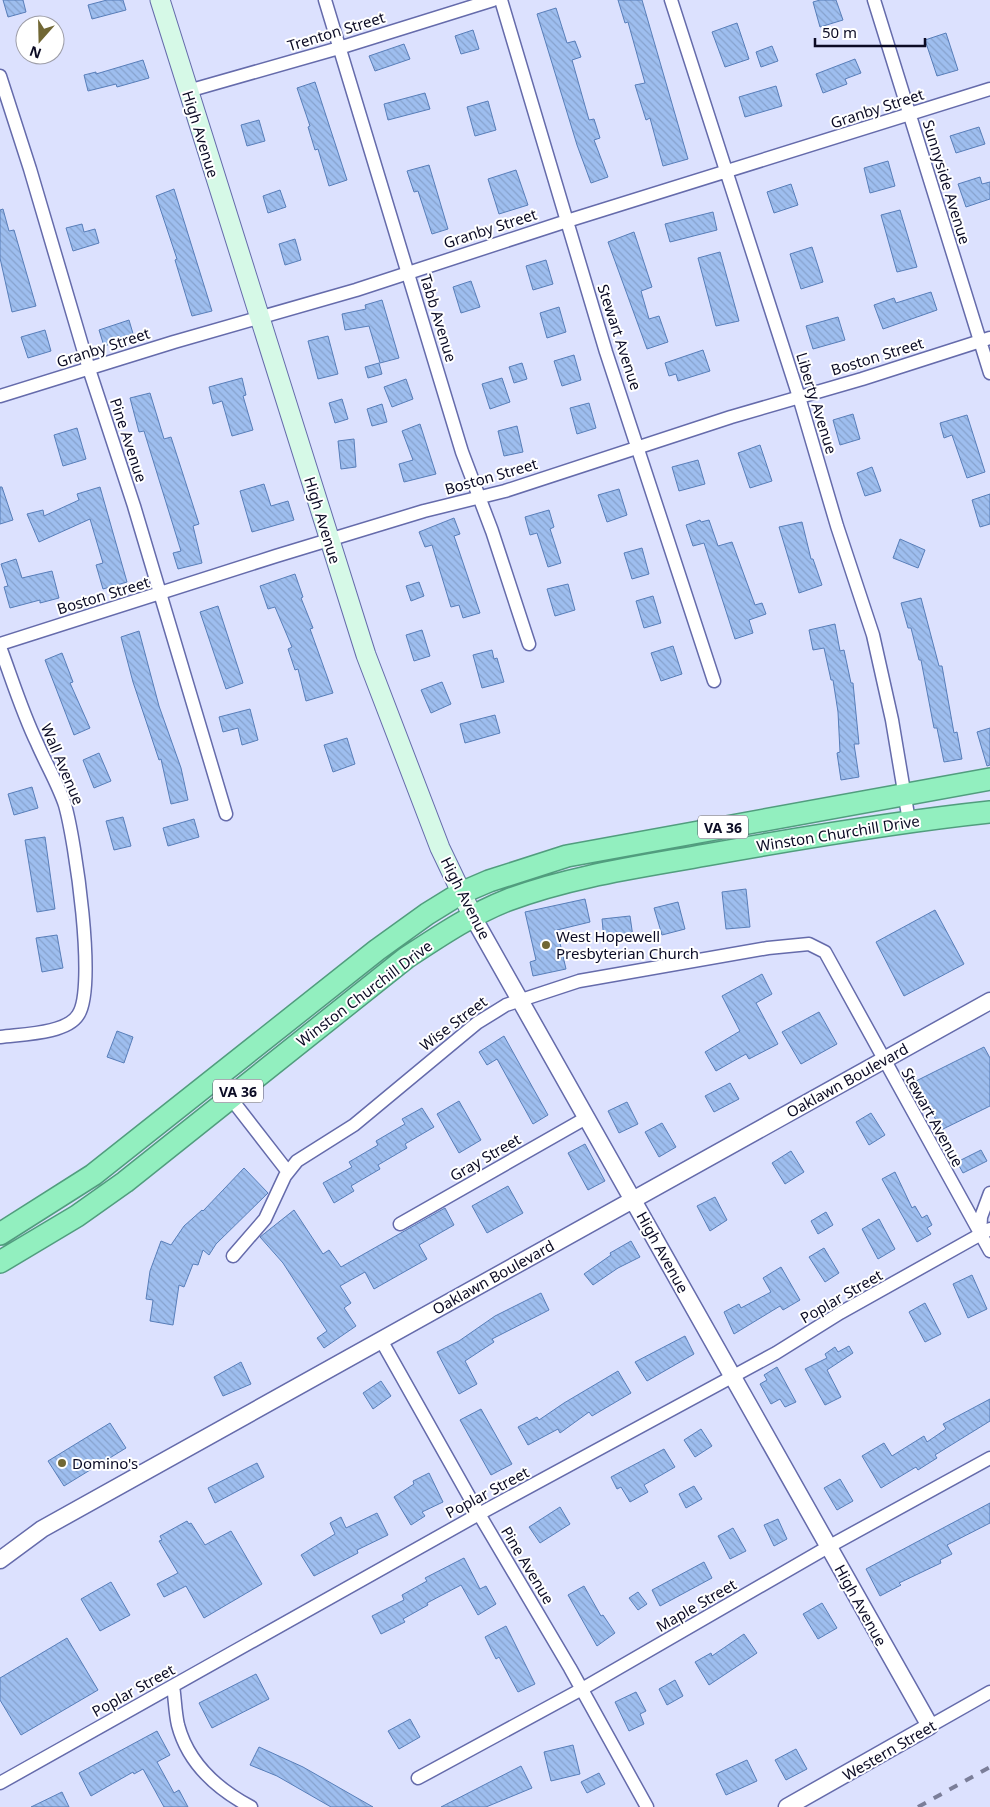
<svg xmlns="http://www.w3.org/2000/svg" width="990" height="1807" viewBox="0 0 990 1807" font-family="'Noto Sans',sans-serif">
  <defs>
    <pattern id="building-back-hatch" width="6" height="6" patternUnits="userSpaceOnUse" patternTransform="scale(1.25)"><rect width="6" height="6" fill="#9ebeef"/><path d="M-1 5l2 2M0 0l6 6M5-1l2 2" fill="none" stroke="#87a2cd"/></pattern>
  </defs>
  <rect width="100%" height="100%" fill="#dce1fe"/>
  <!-- building -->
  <path fill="url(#building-back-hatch)" stroke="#587eb9" d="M3,0H23L26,12L8,17Z
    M107,0H123L126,10L92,19L88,5Z
    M618,0H642L688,159L663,166L650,118L646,120L635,85L645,83L628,22L625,23Z
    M820,0H836L843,20L820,27L813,2Z
    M556,8L567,43L575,41L581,57L572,60L589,120L594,119L600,138L594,140L608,177L591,183L577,145L537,14Z
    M737,23L749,59L725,67L712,32Z
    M473,30L479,49L461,54L455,36Z
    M946,33L958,70L937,76L925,40Z
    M404,44L410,59L375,71L369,56Z
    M772,46L778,61L761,67L756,52Z
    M855,59L861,73L845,79L847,84L823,93L816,74Z
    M143,60L149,78L117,87L116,84L88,91L84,75L96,72V74Z
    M315,82L347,180L329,186L318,149L315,150L308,127L310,126L297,88Z
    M776,86L782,106L745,117L739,97Z
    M425,93L430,109L388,120L384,104Z
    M488,101L496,130L475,136L467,107Z
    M259,120L265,141L247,146L241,125Z
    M979,127L985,144L956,153L950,136Z
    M888,161L895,186L870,193L864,168Z
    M429,165L448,229L432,234L418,191L414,192L407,171Z
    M516,170L528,205L499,214L488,179Z
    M980,177L982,184L990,182V199L966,207L958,184Z
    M791,184L798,205L774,213L767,192Z
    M174,189L212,311L192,316L175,260L177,259L156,196Z
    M280,190L286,207L268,213L263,196Z
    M3,209L9,231L14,230L36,306L12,312L0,258V210Z
    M900,210L917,267L897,272L881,215Z
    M713,212L717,230L670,242L665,224Z
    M82,224L84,232L95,229L99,243L73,251L66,228Z
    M634,232L652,287L641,291L649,319L659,316L668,342L647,349L608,242Z
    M295,239L301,260L285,265L279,244Z
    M812,247L823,282L801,289L790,254Z
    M720,252L739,321L716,326L698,258Z
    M546,260L553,284L533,290L526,266Z
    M471,281L480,307L461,313L453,287Z
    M931,292L937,310L883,329L874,305L894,298L896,303Z
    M382,300L399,358L380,363L369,326L345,330L342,314L366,309L365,305Z
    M559,307L566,332L547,338L540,313Z
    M838,317L845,340L813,349L806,326Z
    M129,320L134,337L104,346L99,330Z
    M45,330L51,351L28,358L21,337Z
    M328,336L338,374L318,379L308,341Z
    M703,350L710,371L678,381L676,374L669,376L665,363Z
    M574,355L581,380L562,386L554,361Z
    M379,363L382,374L368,378L365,367Z
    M522,363L527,379L514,383L509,367Z
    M242,378L246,395L243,396L253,430L232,436L222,401L213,404L209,387Z
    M502,378L510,402L490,409L482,384Z
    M406,379L413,399L392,407L384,387Z
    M150,393L164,439L171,437L199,524L193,526L202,563L178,569L173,553L181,551L144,431L139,432L130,398Z
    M342,399L348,419L335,423L329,403Z
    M589,403L596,428L577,434L570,408Z
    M382,404L387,422L372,426L367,409Z
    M853,414L860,439L840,445L833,420Z
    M967,415L985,472L967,478L952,435L944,438L940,423Z
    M420,424L436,474L404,482L399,464L413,460L402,431Z
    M517,426L523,452L504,456L498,431Z
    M77,428L86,459L63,466L54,435Z
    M354,439L356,467L341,469L338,441Z
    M760,445L772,481L750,488L738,453Z
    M698,460L705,484L679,491L672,467Z
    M872,467L881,491L865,496L857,473Z
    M264,484L271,506L288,501L294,520L252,532L240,491Z
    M0,487H2L13,520L0,524Z
    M100,487L127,582L103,589L96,565L103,563L90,519L39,542L27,514L43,510L44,516L79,500L77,494Z
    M619,489L627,515L607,522L598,495Z
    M990,494V524L980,527L972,500Z
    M549,510L554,527L550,529L561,563L548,567L537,533L530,535L525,517Z
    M454,518L460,534L454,536L480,613L463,618L459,605L451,607L432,545L425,547L419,532Z
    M700,520L701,522L709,520L718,546L732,542L755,605L762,603L766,614L749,620L753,633L735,639L704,543L693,546L686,525Z
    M802,522L811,559H813L822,585L799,593L779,527Z
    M900,539L925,550L918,568L893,558Z
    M642,548L649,574L632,579L624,553Z
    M16,559L22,578L52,571L59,598L40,603V600L10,608L4,587L8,586L1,564Z
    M295,574L303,597L301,598L313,628L310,629L333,693L306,701L298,669L295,670L288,649L292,647L275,607L268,609L260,586Z
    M419,582L424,596L411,601L406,586Z
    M568,584L575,610L555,616L547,589Z
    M653,596L661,623L644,628L636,601Z
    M921,598L939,666H942L954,733L957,732L962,759L944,762L937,728H934L921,660H919L911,628H908L901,603Z
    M218,606L243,683L226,689L200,612Z
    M835,624L840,651L844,650L851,683H853L859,744H854L859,777L841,780L837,753L840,752L838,712L833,680H831L824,648L813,650L809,630Z
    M422,630L430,656L414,661L406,635Z
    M139,631L159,706L181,768L188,800L171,804L161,759L159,760L133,682L121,637Z
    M673,646L682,674L661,681L651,653Z
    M492,650L494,659L497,658L504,682L482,688L473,655Z
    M62,653L73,682L70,683L90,728L74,735L45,660Z
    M442,682L451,704L431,713L421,690Z
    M250,709L258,740L242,745L238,728L223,732L219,717Z
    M495,715L500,733L465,743L460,724Z
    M990,728V765L987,766L977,732Z
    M347,738L355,764L333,772L324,745Z
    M99,753L111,781L94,788L83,760Z
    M32,787L38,808L14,815L8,794Z
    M123,817L131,846L114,850L106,821Z
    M194,819L199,837L168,846L163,828Z
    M45,837L55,909L37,912L25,840Z
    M746,889L750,927L726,929L722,892Z
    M585,899L590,922L557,930L566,969L533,976L530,962L536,960L525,912Z
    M678,902L685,929L662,935L654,908Z
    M935,910L964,964L904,996L876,942Z
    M630,916L633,937L604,940L602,919Z
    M57,935L63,968L42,972L36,938Z
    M762,974L772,994L756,1003L778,1044L749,1059L746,1054L716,1071L705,1052L740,1031L722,996Z
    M819,1012L837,1044L801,1064L782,1032Z
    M117,1031L133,1037L124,1063L107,1057Z
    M504,1036L548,1115L533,1124L497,1059L487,1065L479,1052Z
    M984,1047L990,1058V1106L941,1130L916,1081Z
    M730,1083L739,1099L714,1112L705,1096Z
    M459,1101L481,1140L459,1153L437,1114Z
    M627,1102L638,1124L619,1133L608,1111Z
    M422,1108L434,1127L405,1144L407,1148L378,1165L380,1169L351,1186L354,1191L334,1203L323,1183L352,1167L349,1162L378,1145L376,1141L405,1124L402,1119Z
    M871,1113L885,1135L869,1145L856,1122Z
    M662,1123L676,1147L659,1157L645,1132Z
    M585,1144L605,1181L588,1190L568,1153Z
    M981,1150L987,1161L963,1173L957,1162Z
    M791,1151L804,1172L785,1184L772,1163Z
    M244,1168L268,1193L216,1244L209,1255L203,1250L198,1265L193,1264L184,1287L179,1285L173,1325L150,1321L153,1300L146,1299L150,1271L161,1241L171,1245L184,1226L202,1210L203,1211Z
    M895,1172L912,1208L915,1206L922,1218L927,1215L932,1225L927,1228L931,1234L917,1242L882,1179Z
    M508,1186L523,1213L487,1233L472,1206Z
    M715,1197L727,1220L710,1231L697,1206Z
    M445,1208L454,1225L419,1245L427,1259L374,1289L365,1272L340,1286L351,1303L344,1308L356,1326L324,1348L317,1338L327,1331L283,1263L260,1237L294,1210L323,1254L329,1250L341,1267Z
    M826,1212L833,1225L818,1234L811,1221Z
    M879,1219L895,1249L878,1259L862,1229Z
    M631,1241L640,1257L618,1268L593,1285L584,1274L611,1255L610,1253Z
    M824,1248L839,1273L825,1282L809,1257Z
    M781,1267L800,1300L783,1310L780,1306L734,1334L724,1312L739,1304L741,1308L771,1292L763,1278Z
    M972,1275L987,1309L968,1318L953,1284Z
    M541,1293L549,1310L492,1339L494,1342L465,1361L477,1384L459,1394L437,1352L459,1341L495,1316Z
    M925,1303L941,1334L925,1342L909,1312Z
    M685,1336L694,1354L647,1381L635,1362Z
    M849,1346L853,1353L827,1370L841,1397L825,1405L805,1369L827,1358L825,1354L835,1347L838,1352Z
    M241,1362L251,1384L223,1396L214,1377Z
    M777,1367L796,1402L785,1407L780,1399L771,1404L760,1384L767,1380L764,1375Z
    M618,1371L631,1393L592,1416L589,1412L560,1433L558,1429L528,1445L518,1427L537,1417L539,1420L564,1403Z
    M381,1381L391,1396L373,1409L363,1393Z
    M990,1399V1421L935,1455L937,1458L918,1470L916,1467L881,1488L862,1456L884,1443L892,1456L924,1436L927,1442L946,1429L943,1424Z
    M481,1409L512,1464L491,1475L460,1420Z
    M110,1423L126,1448L64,1486L48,1461Z
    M701,1429L712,1446L695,1457L684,1440Z
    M664,1449L675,1467L644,1485L648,1492L630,1502L621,1487L617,1489L611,1477Z
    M257,1463L264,1477L215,1503L208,1488Z
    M429,1473L443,1502L422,1512L425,1516L411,1525L394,1497L414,1484L413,1481Z
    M840,1479L853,1501L837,1510L824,1488Z
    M694,1486L702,1499L686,1508L679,1494Z
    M990,1503V1523L947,1545L952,1554L940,1560L941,1563L899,1583L901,1585L880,1596L866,1569Z
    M560,1507L570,1524L540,1543L529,1527Z
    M377,1513L388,1535L357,1550L358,1553L314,1576L301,1555L335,1534L330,1523L341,1517L346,1528Z
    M778,1519L787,1539L774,1546L764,1525Z
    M187,1521L189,1524L191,1523L205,1545L231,1531L262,1584L204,1618L186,1586L164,1597L157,1584L178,1573L159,1541L162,1540L160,1536Z
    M733,1528L746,1551L730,1559L718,1536Z
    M464,1558L480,1589L486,1586L496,1604L478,1615L461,1585L427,1603L428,1605L403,1619L405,1622L381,1634L372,1616L404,1600L402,1595L427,1581L425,1578Z
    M704,1562L712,1578L660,1606L652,1590Z
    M111,1582L130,1615L100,1631L81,1599Z
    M584,1586L601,1616L603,1615L615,1633L597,1646L568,1595Z
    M638,1592L647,1604L638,1610L629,1598Z
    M822,1603L837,1628L818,1639L803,1614Z
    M506,1626L535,1684L518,1692L499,1657L496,1659L485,1637Z
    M744,1634L757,1653L709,1685L695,1662L711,1653L712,1656Z
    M67,1638L98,1690L21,1735L0,1700V1678Z
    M256,1674L269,1699L212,1728L199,1703Z
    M675,1680L683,1696L667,1705L659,1689Z
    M636,1692L646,1711L640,1714L644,1724L629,1731L615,1702Z
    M410,1719L420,1737L399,1749L388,1731Z
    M157,1731L170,1755L157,1762L174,1793L179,1790L188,1807H164L143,1769L134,1774L133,1772L91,1796L79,1773Z
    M573,1745L580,1774L551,1781L544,1752Z
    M259,1747L303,1767L373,1807H331L277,1776L250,1765Z
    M796,1749L807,1769L786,1780L775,1760Z
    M747,1760L757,1781L726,1795L716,1774Z
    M521,1766L532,1788L486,1807H441Z
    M599,1773L605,1784L587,1793L581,1782Z
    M62,1792L69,1807H31Z"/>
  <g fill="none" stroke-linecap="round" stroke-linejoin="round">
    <!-- minor casing -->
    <g stroke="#656bab" stroke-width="15">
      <path id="minor" d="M325,0L462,452L492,531L529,644
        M501,0L606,352L714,681
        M671,0L799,397L837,526L873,635L892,720L909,821
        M874,0L990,373
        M0,76L30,169L89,369L134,506L226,814
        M188,91L339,48L493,0
        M0,396L174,342L356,290L567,221L990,89
        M0,644L276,556L424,511L505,491L731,417L862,379L990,338
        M0,647C12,679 22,712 37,743C46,764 58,784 65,805C75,840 97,988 78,1015C66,1034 21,1034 0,1037
        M215,1078L288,1172
        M400,1224L586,1118
        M980,1234L981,1217L990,1193
        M233,1256L265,1219L285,1176L297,1161L354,1125L477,1023L506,1005L579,981L768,948L809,944L825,952L990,1251
        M381,1340L479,1514L570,1668L647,1807
        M173,1686C175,1698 175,1712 178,1725C188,1763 217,1789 251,1807
        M930,1726L990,1692
        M418,1778L582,1689L828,1547L990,1458
        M0,1783L479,1514L776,1353L840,1313L990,1229"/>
    </g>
    <!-- tertiary casing -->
    <g stroke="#656bab" stroke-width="19">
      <path id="tertiary" d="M473,917L930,1726L787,1807
        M0,1560L42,1529L990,1001"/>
    </g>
    <!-- secondary casing -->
    <g stroke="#656bab" stroke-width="21">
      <path id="secondary" d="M160,0L366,655L440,848L473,917"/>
    </g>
    <!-- trunk casing -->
    <g stroke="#519d7e" stroke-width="24">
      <path id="trunk" d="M0,1234L93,1175L377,950L427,914L461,893L489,881L567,856L990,779
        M0,1262L77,1216L125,1182L406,958C438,937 472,914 508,900C572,876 639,867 706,855C801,838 895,822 990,812"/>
    </g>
    <!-- minor -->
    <use href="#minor" stroke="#fff" stroke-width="12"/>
    <!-- tertiary -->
    <use href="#tertiary" stroke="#fff" stroke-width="16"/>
    <!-- secondary -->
    <use href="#secondary" stroke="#d6f9e7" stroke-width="19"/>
    <!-- trunk -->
    <use href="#trunk" stroke="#92efbf" stroke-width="21"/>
    <!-- rail -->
    <path stroke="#7b7e99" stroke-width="4" stroke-dasharray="9 9" stroke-linecap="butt" d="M918,1807L990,1767"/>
  </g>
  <!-- markers -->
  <g fill="#716734" stroke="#fff" stroke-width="2">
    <circle cx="546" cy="945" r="5"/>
    <circle cx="62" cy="1463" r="5"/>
  </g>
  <g text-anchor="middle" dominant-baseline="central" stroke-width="4" stroke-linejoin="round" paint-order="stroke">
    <!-- shield labels -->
    <g fill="#fff" stroke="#545466" stroke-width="1">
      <rect x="698" y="815.5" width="50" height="23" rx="4"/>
      <rect x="213" y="1079.5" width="50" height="23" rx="4"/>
    </g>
    <g font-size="14" font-weight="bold" fill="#0b0b24">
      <text x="723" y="827">VA 36</text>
      <text x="238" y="1091">VA 36</text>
    </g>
    <!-- street labels -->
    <g font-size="15" fill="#0b0b24" stroke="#fff">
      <text transform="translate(336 31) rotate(-17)">Trenton Street</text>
      <text transform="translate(877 108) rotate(-18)">Granby Street</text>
      <text transform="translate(201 134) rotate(73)">High Avenue</text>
      <text transform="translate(947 182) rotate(73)">Sunnyside Avenue</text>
      <text transform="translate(490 228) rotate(-18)">Granby Street</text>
      <text transform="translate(439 318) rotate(73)">Tabb Avenue</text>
      <text transform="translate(620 337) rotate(72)">Stewart Avenue</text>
      <text transform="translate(103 347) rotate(-18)">Granby Street</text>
      <text transform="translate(877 356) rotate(-17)">Boston Street</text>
      <text transform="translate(817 403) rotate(73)">Liberty Avenue</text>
      <text transform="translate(129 440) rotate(72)">Pine Avenue</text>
      <text transform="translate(491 476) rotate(-16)">Boston Street</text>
      <text transform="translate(323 520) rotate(73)">High Avenue</text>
      <text transform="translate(103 595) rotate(-17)">Boston Street</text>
      <text transform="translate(63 764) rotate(67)">Wall Avenue</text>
      <text transform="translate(838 833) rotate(-9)">Winston Churchill Drive</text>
      <text transform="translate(466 898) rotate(63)">High Avenue</text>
      <text transform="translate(364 993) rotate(-37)">Winston Churchill Drive</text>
      <text transform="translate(453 1023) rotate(-37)">Wise Street</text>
      <text transform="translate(847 1080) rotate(-29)">Oaklawn Boulevard</text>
      <text transform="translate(933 1117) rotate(61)">Stewart Avenue</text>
      <text transform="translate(485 1157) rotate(-30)">Gray Street</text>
      <text transform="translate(663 1252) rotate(61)">High Avenue</text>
      <text transform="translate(493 1277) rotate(-29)">Oaklawn Boulevard</text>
      <text transform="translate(841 1296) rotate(-30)">Poplar Street</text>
      <text transform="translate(487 1492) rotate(-28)">Poplar Street</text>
      <text transform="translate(528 1565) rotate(59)">Pine Avenue</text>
      <text transform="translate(696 1605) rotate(-30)">Maple Street</text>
      <text transform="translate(861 1605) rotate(61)">High Avenue</text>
      <text transform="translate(133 1690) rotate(-29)">Poplar Street</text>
      <text transform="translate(889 1750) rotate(-30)">Western Street</text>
    </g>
    <!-- poi labels -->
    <g font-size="15" fill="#0b0b24" stroke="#fff" text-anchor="start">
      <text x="556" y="936">West Hopewell<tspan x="556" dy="17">Presbyterian Church</tspan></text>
      <text x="72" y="1463">Domino's</text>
    </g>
  </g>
  <!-- north arrow -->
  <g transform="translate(40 40) rotate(200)"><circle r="24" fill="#ffffff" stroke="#9d9da7"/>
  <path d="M0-4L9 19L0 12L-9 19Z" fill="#716734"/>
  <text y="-8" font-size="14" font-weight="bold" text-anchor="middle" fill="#0b0b24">N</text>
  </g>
  <!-- scale -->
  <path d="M815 38v8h110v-8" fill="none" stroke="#0b0b24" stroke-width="2.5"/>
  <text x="822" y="38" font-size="15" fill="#0b0b24" stroke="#ffffff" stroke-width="4" paint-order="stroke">50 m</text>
</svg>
